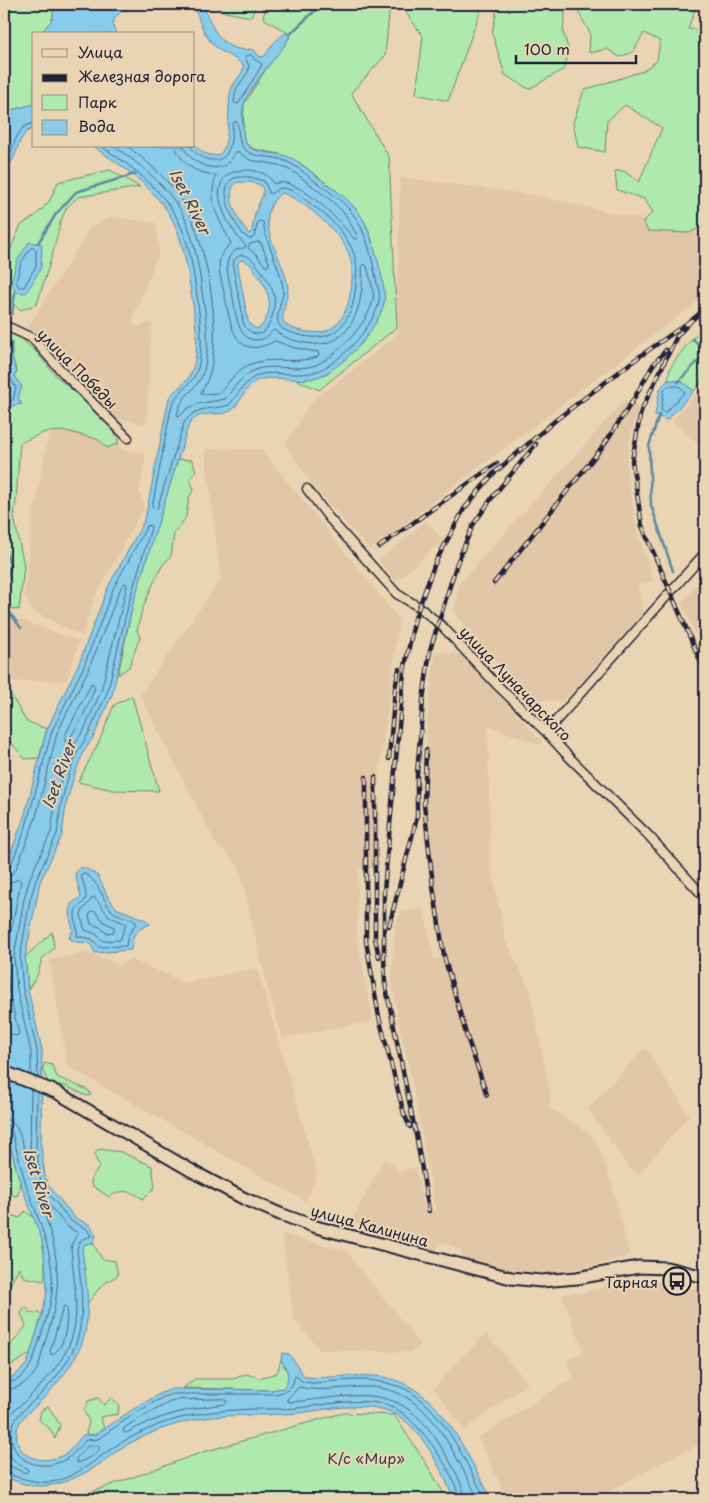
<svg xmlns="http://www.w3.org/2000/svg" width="709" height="1503" viewBox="0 0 709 1503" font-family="'Playpen Sans',sans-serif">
  <rect width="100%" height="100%" fill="#e9d5b3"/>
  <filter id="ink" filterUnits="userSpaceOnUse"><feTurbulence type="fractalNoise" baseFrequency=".02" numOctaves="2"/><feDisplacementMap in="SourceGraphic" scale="10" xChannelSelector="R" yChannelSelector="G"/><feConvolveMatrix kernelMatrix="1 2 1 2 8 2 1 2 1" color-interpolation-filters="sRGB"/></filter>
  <g filter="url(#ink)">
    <!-- built -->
    <path fill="#e1c6a7" d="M400,177L532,195L705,233V296L370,550L314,487L285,445L310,403L397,335Z
      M110,217L156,223L159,252L132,320L135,326L152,323L146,425L117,418L28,327L90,228Z
      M705,383V449L672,421Z
      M625,400L639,406L631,433L626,466L637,531L651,573L652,581L638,585L643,614L563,701L538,700L497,663L454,613L459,584Z
      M86,406L122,450L146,454L139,492L144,507L96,595L82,636L31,610L25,594L32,519L49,436Z
      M205,449H261L399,619L379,774V868L358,869L357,937L373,1021L283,1038L269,994L239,867L225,851L217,846L140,695L221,579Z
      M426,521L443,540L396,581L379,561Z
      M705,576V652L681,603Z
      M4,617L23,621L79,641L67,680L4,682Z
      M435,652L465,655L542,742L540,745L488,725L490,862L506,941L530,990L550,1094V1108L589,1134L598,1144L612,1185L629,1254L623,1258L574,1270L544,1273L500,1269L468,1263L462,1257L460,1249L454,1247L440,1242L436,1252L404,1245L351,1221L384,1159L394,1164L398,1172L415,1167L425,1211H436L409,1065L399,1026L392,980L395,926L401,911L424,909L434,960L444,956L433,886L424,804L427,722Z
      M86,952L119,965L130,959L186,983L257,968L317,1174L306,1201L67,1066L50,960Z
      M645,1048L689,1116L638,1175L628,1167L588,1108Z
      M282,1234L346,1251L420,1344L411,1352L320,1350L294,1319Z
      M650,1281L705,1291V1442L659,1463L596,1499H507L478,1438L574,1377L567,1360L584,1352L562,1295L574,1292L578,1294L609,1286Z
      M486,1334L528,1383L464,1430L434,1388L476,1343Z"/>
    <!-- green -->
    <path fill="#afe9ad" stroke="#688674" d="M4,4H52C56,21 50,21 40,34H34V104L4,112Z
      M213,4H390L385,56L351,93L389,157L397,327L319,390L297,380L313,378L326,374L350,355L362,343L379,316L384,292L373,243L366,224L354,207L339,193L300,163L280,154L254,149L246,144L243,134L244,104L266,69L290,37L288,33L263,18L265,10L256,5L251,17L225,12Z
      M405,4H483L448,101L416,94L423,36L404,10Z
      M498,4H566L563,32L569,51L564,69L529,89L505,75L492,33Z
      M581,4H705V5L696,7L688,29L705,31V225L689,233L648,231L643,222L653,212L644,199L617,190L615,171H624L639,182L662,128L625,105L607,121L605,152L578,147L573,123L584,90L643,71L657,61L660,41L644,33L633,52L620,57L607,49L589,53L590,33L577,10Z
      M110,170L140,187L78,197L67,207L60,223L54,249L37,304L21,310L5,298L4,264L21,225L35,216L49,202L58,182Z
      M705,326V378L694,391L681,381L668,380C669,375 669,369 672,365C679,354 696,333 705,326Z
      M4,331L20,337L38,354L56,376L110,423L119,443L107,448L97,439L66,431L45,432L20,443L16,502L14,517L24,566L19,610L4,607V414L9,413L10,406L18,398L14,375L17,372L12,358L11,344L4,356Z
      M178,459L192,460L196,471L190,479L194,490L189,497L186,517L174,534L171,556L162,566L153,584L142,610L137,631L140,637L129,667L118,675L133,603Z
      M4,683L26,721L47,729L39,758L25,759L4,734Z
      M132,696L159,791L113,790L78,782L99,742L114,705Z
      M52,932L54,948L42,959L37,976L28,989L25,957Z
      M45,1063L52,1065L57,1077L88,1090L91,1095L87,1096L66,1086L49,1083L42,1070Z
      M4,1124L20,1182L18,1195L14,1196L4,1192Z
      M99,1149L121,1152L152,1166L155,1187L143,1199C130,1190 122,1189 109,1197L91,1185L92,1176L100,1167L94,1155Z
      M25,1211C27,1213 32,1215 34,1218C43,1231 47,1267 44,1281L23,1277L19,1267L4,1297V1217L11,1215L20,1218Z
      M93,1243L102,1259L115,1261L118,1275L102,1285L86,1305L82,1249L85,1244Z
      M26,1307L30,1313L39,1312L42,1315L30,1354L8,1367L4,1364C4,1349 18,1337 26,1326L21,1313Z
      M281,1360C287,1370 292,1377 284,1388L272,1390L183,1388L195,1379H233L246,1374L259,1378L277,1373Z
      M98,1398L104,1405L111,1398L119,1404L118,1414L100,1417L104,1428L95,1435L86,1434L89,1421L84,1411L88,1401Z
      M48,1406L60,1425L55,1439L50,1429L39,1420L41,1411Z
      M343,1413L394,1415L429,1468L447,1499H72L203,1452Z"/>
    <!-- water -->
    <path fill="#88ccea" stroke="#5f88a4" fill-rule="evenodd" d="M52,4H138C124,11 107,14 116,34H40C50,21 56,21 52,4Z
      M193,4H203C212,28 222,54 253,49L260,57L265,56C271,46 276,39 286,33L290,34C288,43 279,52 274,59C266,68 248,92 244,103C242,109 242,119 243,125C243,131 243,139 246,144C253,154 278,152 289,157C299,161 307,169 316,176C337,191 359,205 368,230C374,247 387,286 384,303C378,330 341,371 314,378C297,382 277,376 261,379C246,383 242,401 233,409C219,420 203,406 189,424L133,603L112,695L94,736L83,753L74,776L66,805L62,835L40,882L25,957L28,989L42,1050L41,1146L45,1177L48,1185L75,1218L90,1225L96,1235L93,1243L85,1244L82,1249C86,1277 92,1316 82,1343C74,1364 58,1383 43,1399C34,1409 19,1417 17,1430C13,1458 44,1467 65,1454C72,1450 77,1441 83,1435H95L132,1410L161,1393L172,1389L272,1390L283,1388C292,1377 287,1370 281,1360L282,1353L289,1354L305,1377C328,1379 351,1374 374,1376C440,1381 463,1450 492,1499H454C441,1469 421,1423 388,1411C377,1407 363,1406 351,1407C333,1407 316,1411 298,1413C261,1417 223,1412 185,1422C164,1427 142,1436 123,1447C113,1453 105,1461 95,1467C66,1485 35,1495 4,1475V1379L13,1377L27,1364L42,1315L47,1291L46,1270L42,1240L20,1182L4,1124L9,1062L4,1044V872L25,814L47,729L79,663L108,587L141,527L146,514L169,398C175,389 187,383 191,373C200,353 196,326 193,305C189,280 186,254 177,230C164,194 123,166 92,146H194V144C199,150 204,155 213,155C215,156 218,156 220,154C230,146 228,107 230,94C232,82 242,76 244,67C238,58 226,55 218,49C203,37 200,20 193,4ZM238,182H250L261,185L263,189V194L255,213L252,231L249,234C240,224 221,191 238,182ZM282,193C304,200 344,235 350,257C355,275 351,309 338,323C333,327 328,331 322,332C313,334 286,330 283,321C281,316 288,296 288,287C285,262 257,228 272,204C275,199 277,195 282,193ZM241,260C249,261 252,266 256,272C269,290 276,309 260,328C254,329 252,327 248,321L238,267V263Z
      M34,104V128C19,133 19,147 13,160L10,163L4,161V112Z
      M29,242L42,244L41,268L26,293L15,292L11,283L17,261Z
      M12,342V358L17,372L14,375L22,387L18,398L22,404L10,406L9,413L4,414V356Z
      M668,380L681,381L694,391L667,420L655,415L660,389Z
      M80,867L87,869L98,876L107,895L116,908L146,920L150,924C134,932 133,933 131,950L95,953L90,943L76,942L69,938L73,930L70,917L71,904L81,897L75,874Z"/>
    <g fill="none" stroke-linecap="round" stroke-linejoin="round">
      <!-- shore -->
      <path stroke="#4b6681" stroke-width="1" d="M251,55L255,60L261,63L262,65L239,103L236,104L234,102L236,89L248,72L249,66L245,57Z
        M101,146C133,167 165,191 181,226C190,246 194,275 197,296C200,320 204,344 198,368C193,386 176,390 171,408L152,508L155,511L157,509L184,423C197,404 210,411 229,405C238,394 245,381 258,375C269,371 296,376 310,373C336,369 373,328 379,302C380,296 379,290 377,284C372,259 367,230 350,210C339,197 325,189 312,179C302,171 293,163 280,159C269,156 249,158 242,146C237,139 240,128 236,121L233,123C231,136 232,162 213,160C202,160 196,154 190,146
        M113,146C141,164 177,194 188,226C196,249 200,274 203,298C207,322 210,346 204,370C198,391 181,393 177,415L179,417L188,408L198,404L225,399C234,388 241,376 255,370C267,364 293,370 308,367C331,364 369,323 373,300C375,290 369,276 367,266L364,264L362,267C365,302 352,352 306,343C294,341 284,338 274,330C270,333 267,338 262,339C238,346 236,314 233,298C231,288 228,278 227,267C227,256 233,249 244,248L246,246C233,233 216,206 220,187C224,167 252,167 266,175C270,177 271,181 274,184C278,183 281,182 285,183C308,187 341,222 354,239H357L358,237L345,214L332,201L294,172L278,165L250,160L237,151C233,155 231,161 227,164C211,174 189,161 183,146
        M127,146C148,162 169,180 184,203C207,241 229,354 201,392V394L220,393C226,386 231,378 238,372C260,352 291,366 317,357L319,354L318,352L295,348L275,341C235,362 231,327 225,297C223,285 217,271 220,258C222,252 227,248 231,243C219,219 207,203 216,176C212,174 209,174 204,173C191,170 179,159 175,146
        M4,157L9,156C16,143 16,126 34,123
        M250,177L264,181L270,194C274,192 278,188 283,188C295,189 307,202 316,208C332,219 347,235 354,254C357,262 357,272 356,281C355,316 339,346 299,335C292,333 283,331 279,325C274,317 284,298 283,288C280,265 266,245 263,222L260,221L258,222L254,237L250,239L246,237C236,228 217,192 231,180C236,176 244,177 250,177Z
        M258,242L261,243L269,263L268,266H265L257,255L248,248L249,245Z
        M31,248H35L36,250V266L24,287H19L16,282L21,263Z
        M241,255C250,255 254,261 259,268C265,276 271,285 274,295C276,307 270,340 253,333C249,331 246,329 244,325C242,319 242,312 241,306C238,293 235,280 233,267L234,260Z
        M4,360L8,361L11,370L10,377L16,388L13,400L7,403L4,409
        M669,386H679L685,392L665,413L661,410L664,391Z
        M92,683L95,686C89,706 79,724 68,741L65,742V736Z
        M4,870L10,867L25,830L52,731L84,666L113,589L147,526L150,525L151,528L129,602L107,693L89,733L78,751L69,774L61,804L57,834L36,880L30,900L20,957L23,989L37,1051L38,1078
        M83,873C99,880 101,897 111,910C117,916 129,917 136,922V924L128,935L126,946L99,947L92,939L77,936C78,929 75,923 75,916C74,907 81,907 85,900C88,894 83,882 81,876Z
        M4,876L12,874L16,869L36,817L57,733L89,668L119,592L123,584L126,583L127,586L101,691L84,730L72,748L63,772L55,803L51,832L30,878L24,899L14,957L17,990L31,1052V1075
        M4,883H10L18,879L21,881L6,956L9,992L19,1034L17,1036L4,1033
        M94,897L109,916L126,924L120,940L103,941L96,934L85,930L81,916L82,911Z
        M93,911L96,912L104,922L114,927V932L106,933L100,927L91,924L89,915Z
        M37,1092L36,1147L40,1178L43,1187L71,1221L87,1229L91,1236L81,1240L77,1249C80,1278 86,1311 77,1340C71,1360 55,1379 41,1394C31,1404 15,1414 12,1428C7,1458 36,1472 60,1462C71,1458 78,1448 86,1440L98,1439L134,1414L163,1397L173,1394H273C284,1393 293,1390 294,1378L296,1376L303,1382L311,1383C332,1382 355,1378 376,1381C388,1383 402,1386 412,1393C447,1415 466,1465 486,1499
        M4,1119C20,1120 23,1147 27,1160L30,1162L31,1090
        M4,1125L8,1126L11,1129C16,1146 20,1164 25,1181C37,1218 55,1252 52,1292C50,1311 43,1329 37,1348C32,1364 25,1383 4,1383
        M64,1306L67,1308C67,1323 66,1346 52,1355L50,1352Z
        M4,1390C17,1390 29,1382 36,1371C40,1365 41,1356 43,1349C51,1323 59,1298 57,1271C56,1246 48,1223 39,1200L42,1197L67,1226L78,1233L73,1241L71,1248C73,1277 81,1311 71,1340C63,1362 45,1382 28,1398C23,1404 15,1408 11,1414C3,1427 4,1454 17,1463C20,1465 24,1467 27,1468L28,1471L26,1473C18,1471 12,1465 4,1465
        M224,1399L227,1401L225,1404C190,1408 157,1416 126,1433L123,1431L124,1428L138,1419L174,1400Z
        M88,1446H98L100,1449L89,1458L77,1463L76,1459Z
        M4,1471C9,1472 12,1476 17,1477C27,1480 41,1483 51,1482C76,1478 97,1458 117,1445C130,1437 144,1431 158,1425C183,1416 209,1411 236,1410C256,1408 277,1410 297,1408C327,1405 358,1397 388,1405C414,1413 456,1472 459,1499
        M465,1499C464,1485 451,1463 443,1450C400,1377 359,1397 289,1402L287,1401V1399L299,1387C322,1393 348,1386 371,1387C432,1390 453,1455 479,1499"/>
      <!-- stream -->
      <path stroke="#5f88a4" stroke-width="2.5" d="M289,35L322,4
        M38,243L56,214L76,192L135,174
        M12,314L15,292
        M693,339L705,353
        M678,382L705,354
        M659,415L649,446L651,505L673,571
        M4,438L10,495L4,510
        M4,547L10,565L4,597
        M4,605L21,628"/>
      <!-- street casing -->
      <g stroke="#22223b" stroke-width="11">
        <path id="street" d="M4,325L32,338L66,376L128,438
          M307,489L329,518L397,594L419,607L442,626L497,685L546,732L568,756L649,836L705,898
          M546,732L705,553"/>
      </g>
      <!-- secondary casing -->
      <g stroke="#22223b" stroke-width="15">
        <path id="secondary" d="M4,1072L56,1092L192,1171L243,1198L280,1214L316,1227L511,1278L541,1281L577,1278L639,1267L667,1268L705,1277"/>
      </g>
      <!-- street -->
      <use href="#street" stroke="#e9d5b3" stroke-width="8"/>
      <!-- secondary -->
      <use href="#secondary" stroke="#e9d5b3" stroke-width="11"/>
      <!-- rail casing -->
      <g stroke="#22223b" stroke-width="4.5">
        <path id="rail" d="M705,309L693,319L677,336L641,411L632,461L642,526L705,672
          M379,547L497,463
          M494,583L603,446L632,402L653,365L666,350
          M426,750L424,804L433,886L444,956L466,1034L487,1095
          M389,759L395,688L399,669
          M366,777V941L379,1017L404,1114L410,1127
          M375,777V938L379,957
          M389,926L417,817V774L423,700L430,650L457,563L473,525L494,495L536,444
          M429,1211L417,1140L385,983L384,955V891L404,671L415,618L435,563L464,509L493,474L557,419L636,359L693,319"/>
      </g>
      <!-- rail -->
      <use href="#rail" stroke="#e9d5b3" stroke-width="2.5" stroke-dasharray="8" stroke-linecap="butt"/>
    </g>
  </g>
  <!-- icons -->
  <defs>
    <g id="bus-ring" transform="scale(1.4375)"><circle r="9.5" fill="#e9d5b3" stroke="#22223b" stroke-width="1.5"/><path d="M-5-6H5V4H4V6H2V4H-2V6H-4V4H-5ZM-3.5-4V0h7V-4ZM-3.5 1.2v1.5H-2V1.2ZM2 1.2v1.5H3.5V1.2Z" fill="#22223b"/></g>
  </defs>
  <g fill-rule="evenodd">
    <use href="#bus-ring" x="677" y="1281"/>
  </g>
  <g text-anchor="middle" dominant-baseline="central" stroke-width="4" stroke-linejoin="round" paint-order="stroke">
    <!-- street labels -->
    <g font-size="15" fill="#22223b" stroke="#e9d5b3">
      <text transform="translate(78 368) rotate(45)">улица Победы</text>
      <text transform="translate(516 683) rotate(46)">улица Луначарского</text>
      <text transform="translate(370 1225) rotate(15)">улица Калинина</text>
    </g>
    <!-- poi labels -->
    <g font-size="15" fill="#22223b" stroke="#e9d5b3" text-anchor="end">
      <text x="658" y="1281">Тарная</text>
    </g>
    <!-- park labels -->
    <g font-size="15" fill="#37404c" stroke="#e9d5b3">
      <text x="366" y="1457">К/с «Мир»</text>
    </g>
    <!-- water labels -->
    <g font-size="16" font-style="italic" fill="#36445e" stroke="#e9d5b3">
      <text transform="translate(191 201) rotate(63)">Iset River</text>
      <text transform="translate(58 774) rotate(-70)">Iset River</text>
      <text transform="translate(40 1182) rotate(73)">Iset River</text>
    </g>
  </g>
  <!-- margin -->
  <rect width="709" height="1503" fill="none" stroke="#e9d5b3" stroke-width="20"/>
  <rect x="10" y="10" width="689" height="1483" fill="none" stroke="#22223b" stroke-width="2" filter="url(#ink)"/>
  <!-- legend -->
  <rect x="32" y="32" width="162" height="115" fill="#e9d5b3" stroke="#998d83"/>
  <rect x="42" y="49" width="25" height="8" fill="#e9d5b3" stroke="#998d83"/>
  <text x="78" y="58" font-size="15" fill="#22223b">Улица</text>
  <rect x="42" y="74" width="25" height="8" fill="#22223b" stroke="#998d83"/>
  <text x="78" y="82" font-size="15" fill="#22223b">Железная дорога</text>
  <rect x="42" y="95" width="25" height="15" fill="#afe9ad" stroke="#998d83"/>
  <text x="78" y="108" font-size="15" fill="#22223b">Парк</text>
  <rect x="42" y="120" width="25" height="15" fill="#88ccea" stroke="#998d83"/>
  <text x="78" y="132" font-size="15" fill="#22223b">Вода</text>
  <!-- scale -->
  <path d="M516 55v8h120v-8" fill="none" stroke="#22223b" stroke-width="2.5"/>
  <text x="524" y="55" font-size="15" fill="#22223b" stroke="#e9d5b3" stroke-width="4" paint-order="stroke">100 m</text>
</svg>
